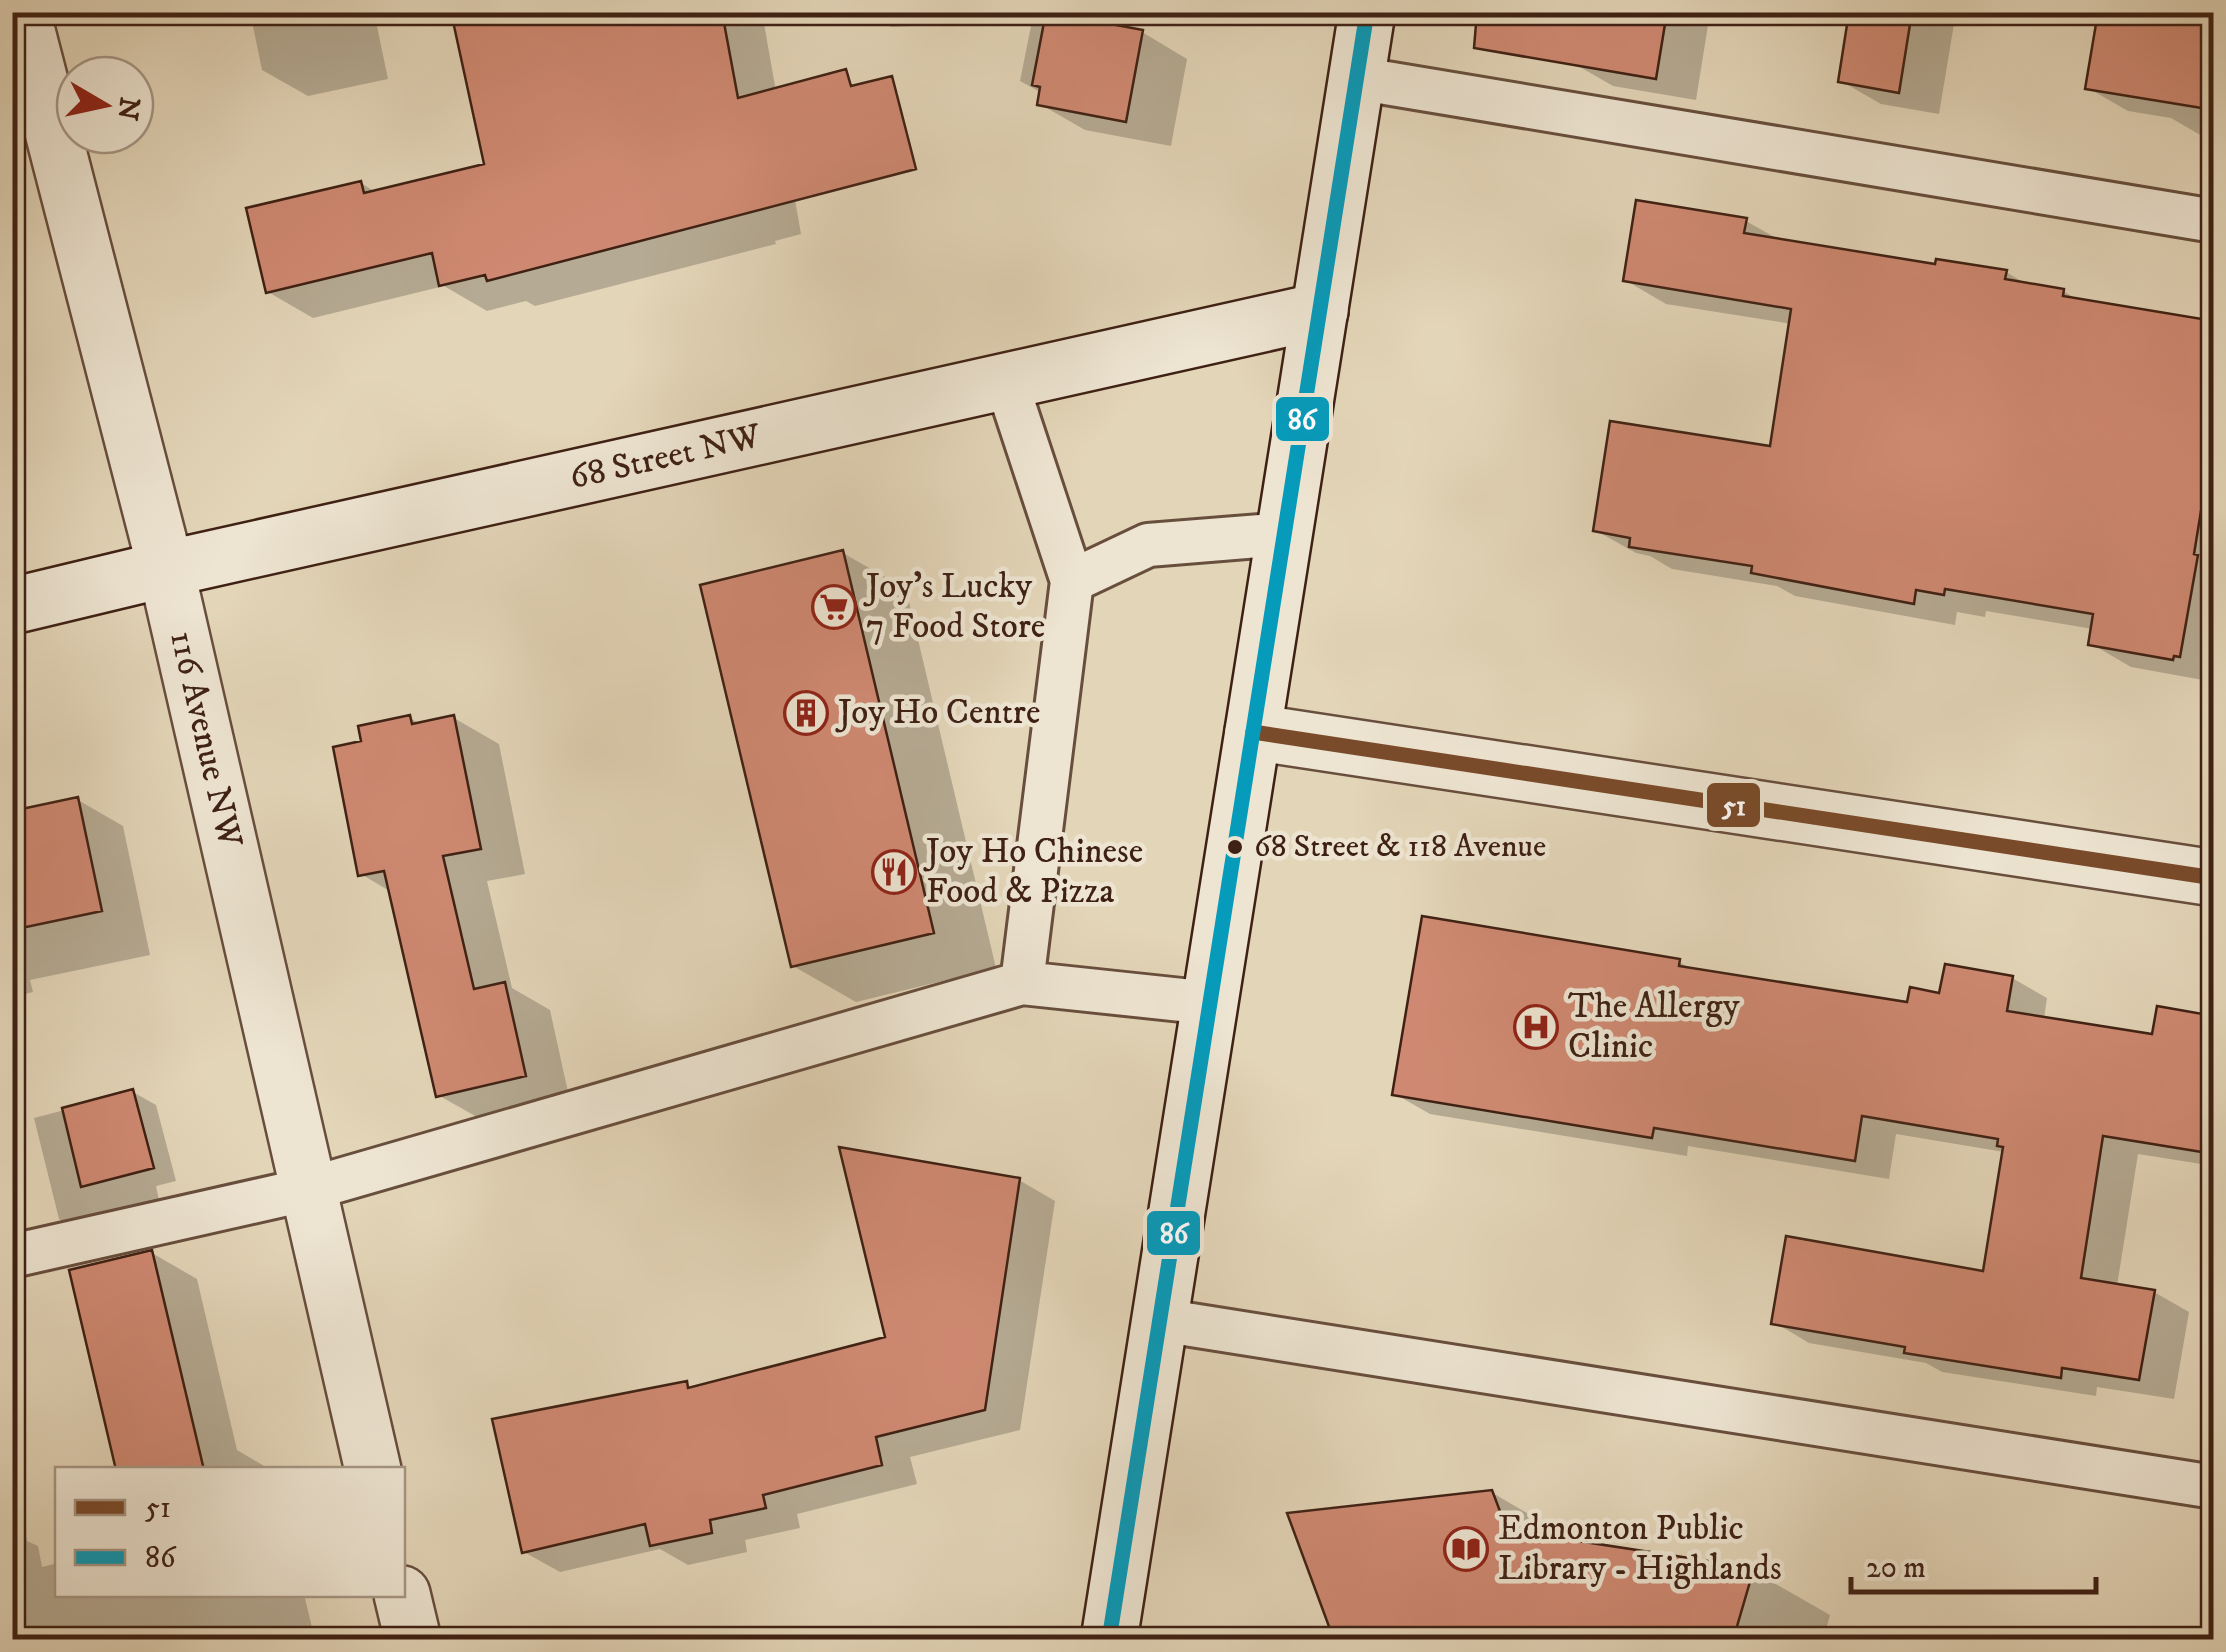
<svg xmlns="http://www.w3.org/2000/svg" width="2226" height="1652" viewBox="0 0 2226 1652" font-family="'IM FELL DW Pica',serif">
  <rect width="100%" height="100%" fill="#e3d5b8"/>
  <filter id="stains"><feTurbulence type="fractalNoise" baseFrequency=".002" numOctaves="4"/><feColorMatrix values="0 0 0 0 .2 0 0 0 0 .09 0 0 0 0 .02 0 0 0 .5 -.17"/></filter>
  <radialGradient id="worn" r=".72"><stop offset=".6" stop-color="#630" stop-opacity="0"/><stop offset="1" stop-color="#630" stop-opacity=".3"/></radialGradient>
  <!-- shadow -->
  <path fill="#0003" d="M250,12H374L388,79L308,96L262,70Z
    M454,12H762L801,234L775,241L776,244L535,306L526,301L487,311L444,286L313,318L268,292L361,183L377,193L487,166Z
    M866,12H1110V18L1083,19L1142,32L1187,59L1171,146L1085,130L1040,104L1042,93L1020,81L1032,21L891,27Z
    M1582,12H1699L1709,19L1696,100L1613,86L1573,63Z
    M1852,12H1956L1939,114L1881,104L1841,81Z
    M2101,12H2214V138L2202,136L2171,118L2128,111L2088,88Z
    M1746,221L1783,242L1937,266L2006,272L2028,285L2063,291L2080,301L2214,324V682L2131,667L2090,643L2093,629L1986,611L1985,617L1957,612L1955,625L1795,596L1777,586L1672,569L1650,556L1636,553L1595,530L1772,449L1792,324L1666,304L1625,280Z
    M843,553L906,589L996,968L856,1002L793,966Z
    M410,718L420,724L454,718L499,744L525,874L487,881L512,988L550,1010L570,1101L484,1121L438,1095L391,892L361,874L364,743Z
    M78,800L123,826L150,955L30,980L33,992L12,997V846Z
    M1679,962L1697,972L1909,1005L2012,978L2047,998L2044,1019L2154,1037L2214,1025V1166L2138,1154L2117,1286L2154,1292L2189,1312L2174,1399L2097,1387L2096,1396L1942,1372L1926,1363L1809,1343L1774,1322L1985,1274L2004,1152L1896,1134L1889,1179L1688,1146L1687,1156L1430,1114L1395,1094Z
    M133,1092L156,1105L176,1181L156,1186L162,1214L82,1232L59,1219L34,1118Z
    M12,1105L26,1180L12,1182Z
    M1019,1180L1055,1201L1020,1430L910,1457L917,1484L797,1514L800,1528L745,1540L747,1552L688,1565L660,1549L560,1572L524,1552L686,1384L695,1389L888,1339Z
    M152,1253L197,1279L237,1450L271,1470H120Z
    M12,1471L27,1541L38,1546L42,1567L58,1563V1594H304L315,1640H12Z
    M1491,1492L1568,1537L1571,1542L1753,1571L1830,1615L1823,1640H1337Z"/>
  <!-- building -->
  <path fill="#cf8972" stroke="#3f2114" stroke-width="2.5" d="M451,12H722L738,98L846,69L851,86L892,76L916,169L487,281L485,275L439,286L432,253L266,293L246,208L361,181L364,193L484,164Z
    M1046,12L1143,30L1126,122L1037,105L1040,87L1032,85Z
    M1477,12H1667L1656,79L1474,48Z
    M1849,12H1912L1899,93L1838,82Z
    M2098,12H2136L2214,26V110L2085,89Z
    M1636,200L1747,218L1744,233L1935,264L1936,259L2007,270L2005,279L2064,289L2063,296L2214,321V431L2194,554L2198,555L2180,657L2174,656L2173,660L2088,645L2093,614L1945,589L1944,595L1916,590L1914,604L1751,573L1752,566L1629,547L1630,538L1593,531L1610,421L1770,446L1791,309L1623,281Z
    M843,550L934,933L791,967L700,585Z
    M410,715L412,724L454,715L481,849L443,856L474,989L505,982L526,1076L436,1097L384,871L358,876L333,747L361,741L358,726Z
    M78,797L102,911L12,930V811Z
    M1422,916L1680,959L1679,966L1907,1002L1910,987L1939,993L1945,964L2013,976L2007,1011L2152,1034L2157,1006L2214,1016V1154L2103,1136L2081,1278L2155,1290L2139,1380L2062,1368L2061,1378L1904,1353L1905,1347L1771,1324L1786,1236L1983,1271L2003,1147L1997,1146L1998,1139L1862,1116L1855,1161L1654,1128L1652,1138L1392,1095Z
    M133,1089L154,1168L81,1187L62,1108Z
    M839,1147L1020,1178L985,1410L876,1437L882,1465L763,1495L766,1508L710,1520L712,1533L650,1546L645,1524L522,1553L492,1419L687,1381L688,1388L885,1337Z
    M152,1250L204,1470H116L69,1270Z
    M1492,1490L1507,1530L1754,1568L1733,1640H1334L1287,1513Z"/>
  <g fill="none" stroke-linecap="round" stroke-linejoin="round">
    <!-- lane casing -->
    <g stroke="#684e3d" stroke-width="48">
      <path id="lane" d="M1356,78L2214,221
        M1006,381L1072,581L1022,983
        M1072,581L1148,545L1284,534
        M12,1256L309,1189L1022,983L1210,1003
        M1160,1320L2214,1487"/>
    </g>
    <!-- street casing -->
    <g stroke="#684e3d" stroke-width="60">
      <g id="street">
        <path id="s1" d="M22,12L166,569L373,1470"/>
        <path d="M1253,732L2214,878"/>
        <path d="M402,1594L413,1640"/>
      </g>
    </g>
    <!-- secondary casing -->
    <g stroke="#3f2114" stroke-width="60">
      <g id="secondary">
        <path id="s2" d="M12,606L166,569L1320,311"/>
        <path d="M1109,1640L1367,12"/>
      </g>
    </g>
    <!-- lane -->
    <use href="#lane" stroke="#ede4d1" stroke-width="42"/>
    <!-- street -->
    <use href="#street" stroke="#ede4d1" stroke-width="55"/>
    <!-- secondary -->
    <use href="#secondary" stroke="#ede4d1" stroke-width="55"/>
    <!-- bus-1 casing -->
    <g stroke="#ede4d1" stroke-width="22">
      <path id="bus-1" d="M1253,732L2214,878"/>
    </g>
    <!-- bus-2 casing -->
    <g stroke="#ede4d1" stroke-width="22">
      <path id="bus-2" d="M1109,1640L1367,12"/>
    </g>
    <!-- bus-1 -->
    <use href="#bus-1" stroke="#7a4b2a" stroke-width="15"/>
    <!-- bus-2 -->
    <use href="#bus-2" stroke="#069bbb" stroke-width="15"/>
  </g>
  <!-- icons -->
  <defs>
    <g id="supermarket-ring" transform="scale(2.25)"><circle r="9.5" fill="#ede4d1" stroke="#8f2418" stroke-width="1.5"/><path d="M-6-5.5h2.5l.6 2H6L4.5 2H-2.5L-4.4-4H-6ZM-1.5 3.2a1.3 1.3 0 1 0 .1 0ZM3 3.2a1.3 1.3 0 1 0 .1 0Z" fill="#8f2418"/></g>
    <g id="building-ring" transform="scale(2.25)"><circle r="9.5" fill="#ede4d1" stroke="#8f2418" stroke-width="1.5"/><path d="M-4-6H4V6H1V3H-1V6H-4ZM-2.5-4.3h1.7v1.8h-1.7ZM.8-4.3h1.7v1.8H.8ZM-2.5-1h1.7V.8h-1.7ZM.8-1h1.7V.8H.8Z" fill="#8f2418"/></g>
    <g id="restaurant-ring" transform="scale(2.25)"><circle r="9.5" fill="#ede4d1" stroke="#8f2418" stroke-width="1.5"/><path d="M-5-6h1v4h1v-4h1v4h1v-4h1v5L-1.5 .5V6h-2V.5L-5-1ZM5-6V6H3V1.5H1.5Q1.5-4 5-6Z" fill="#8f2418"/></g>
    <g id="hospital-ring" transform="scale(2.25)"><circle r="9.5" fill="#ede4d1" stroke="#8f2418" stroke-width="1.5"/><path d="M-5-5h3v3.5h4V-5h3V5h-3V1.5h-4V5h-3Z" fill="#8f2418"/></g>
    <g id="library-ring" transform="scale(2.25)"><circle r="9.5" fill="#ede4d1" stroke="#8f2418" stroke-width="1.5"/><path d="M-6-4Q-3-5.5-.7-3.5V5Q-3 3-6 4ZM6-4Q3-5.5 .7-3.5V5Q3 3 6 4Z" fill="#8f2418"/></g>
  </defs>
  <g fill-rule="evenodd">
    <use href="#supermarket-ring" x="834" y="607"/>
    <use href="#building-ring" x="806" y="713"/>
    <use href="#restaurant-ring" x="894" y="872"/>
    <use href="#hospital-ring" x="1536" y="1027"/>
    <use href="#library-ring" x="1466" y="1549"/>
  </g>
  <!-- markers -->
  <circle fill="#3f2114" stroke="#ede4d1" stroke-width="4" cx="1235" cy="847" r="9"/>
  <g text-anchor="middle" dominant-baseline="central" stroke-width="9" stroke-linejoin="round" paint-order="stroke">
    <!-- bus labels -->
    <g font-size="32" fill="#3f2114" stroke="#ede4d1" text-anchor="start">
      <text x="1254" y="847">68 Street &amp; 118 Avenue</text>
    </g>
    <!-- street labels -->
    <g font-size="35" fill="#3f2114" stroke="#ede4d1">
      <text stroke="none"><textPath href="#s2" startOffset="670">68 Street NW</textPath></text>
      <text stroke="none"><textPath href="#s1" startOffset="750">116 Avenue NW</textPath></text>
    </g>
    <!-- poi labels -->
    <g font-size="35" fill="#3f2114" stroke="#ede4d1" text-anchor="start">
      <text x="866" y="587">Joy's Lucky<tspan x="866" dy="40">7 Food Store</tspan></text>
      <text x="838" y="713">Joy Ho Centre</text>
      <text x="926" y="852">Joy Ho Chinese<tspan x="926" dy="40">Food &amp; Pizza</tspan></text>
      <text x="1568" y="1007">The Allergy<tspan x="1568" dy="40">Clinic</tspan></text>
      <text x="1498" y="1529">Edmonton Public<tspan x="1498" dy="40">Library - Highlands</tspan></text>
    </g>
  </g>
  <g stroke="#ede4d1" stroke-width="4">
    <rect x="1274" y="395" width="57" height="48" rx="10" fill="#069bbb"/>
    <rect x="1705" y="781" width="57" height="48" rx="10" fill="#7a4b2a"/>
    <rect x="1145" y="1209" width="57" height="48" rx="10" fill="#069bbb"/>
  </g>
  <g font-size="28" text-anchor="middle" font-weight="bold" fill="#fff">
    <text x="1302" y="429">86</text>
    <text x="1734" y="815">51</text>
    <text x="1174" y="1243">86</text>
  </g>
  <!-- margin -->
  <rect width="2226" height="1652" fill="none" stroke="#e3d5b8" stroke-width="50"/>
  <rect x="15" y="15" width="2196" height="1622" fill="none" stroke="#3f2114" stroke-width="5"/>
  <rect x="25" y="25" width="2176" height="1602" fill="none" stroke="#3f2114" stroke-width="2.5"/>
  <!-- legend -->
  <rect x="55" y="1467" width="350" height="130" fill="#ede4d1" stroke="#a79685" stroke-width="2.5"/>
  <rect x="75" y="1500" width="50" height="15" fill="#7a4b2a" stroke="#a79685" stroke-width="2.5"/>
  <text x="145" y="1517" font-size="30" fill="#3f2114">51</text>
  <rect x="75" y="1550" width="50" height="15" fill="#069bbb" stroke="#a79685" stroke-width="2.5"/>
  <text x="145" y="1567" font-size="30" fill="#3f2114">86</text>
  <!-- north arrow -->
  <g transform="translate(105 105) rotate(99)"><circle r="48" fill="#ede4d1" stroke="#a79685" stroke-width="2.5"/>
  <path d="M0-8L18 38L0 25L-18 38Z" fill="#8f2418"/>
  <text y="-15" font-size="28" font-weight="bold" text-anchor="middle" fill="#3f2114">N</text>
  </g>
  <!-- scale -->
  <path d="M1851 1577v15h245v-15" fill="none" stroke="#3f2114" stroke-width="5"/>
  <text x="1866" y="1577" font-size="30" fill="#3f2114" stroke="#ede4d1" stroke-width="8" paint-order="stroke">20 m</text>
  <rect width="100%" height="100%" filter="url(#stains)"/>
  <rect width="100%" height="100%" fill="url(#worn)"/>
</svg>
